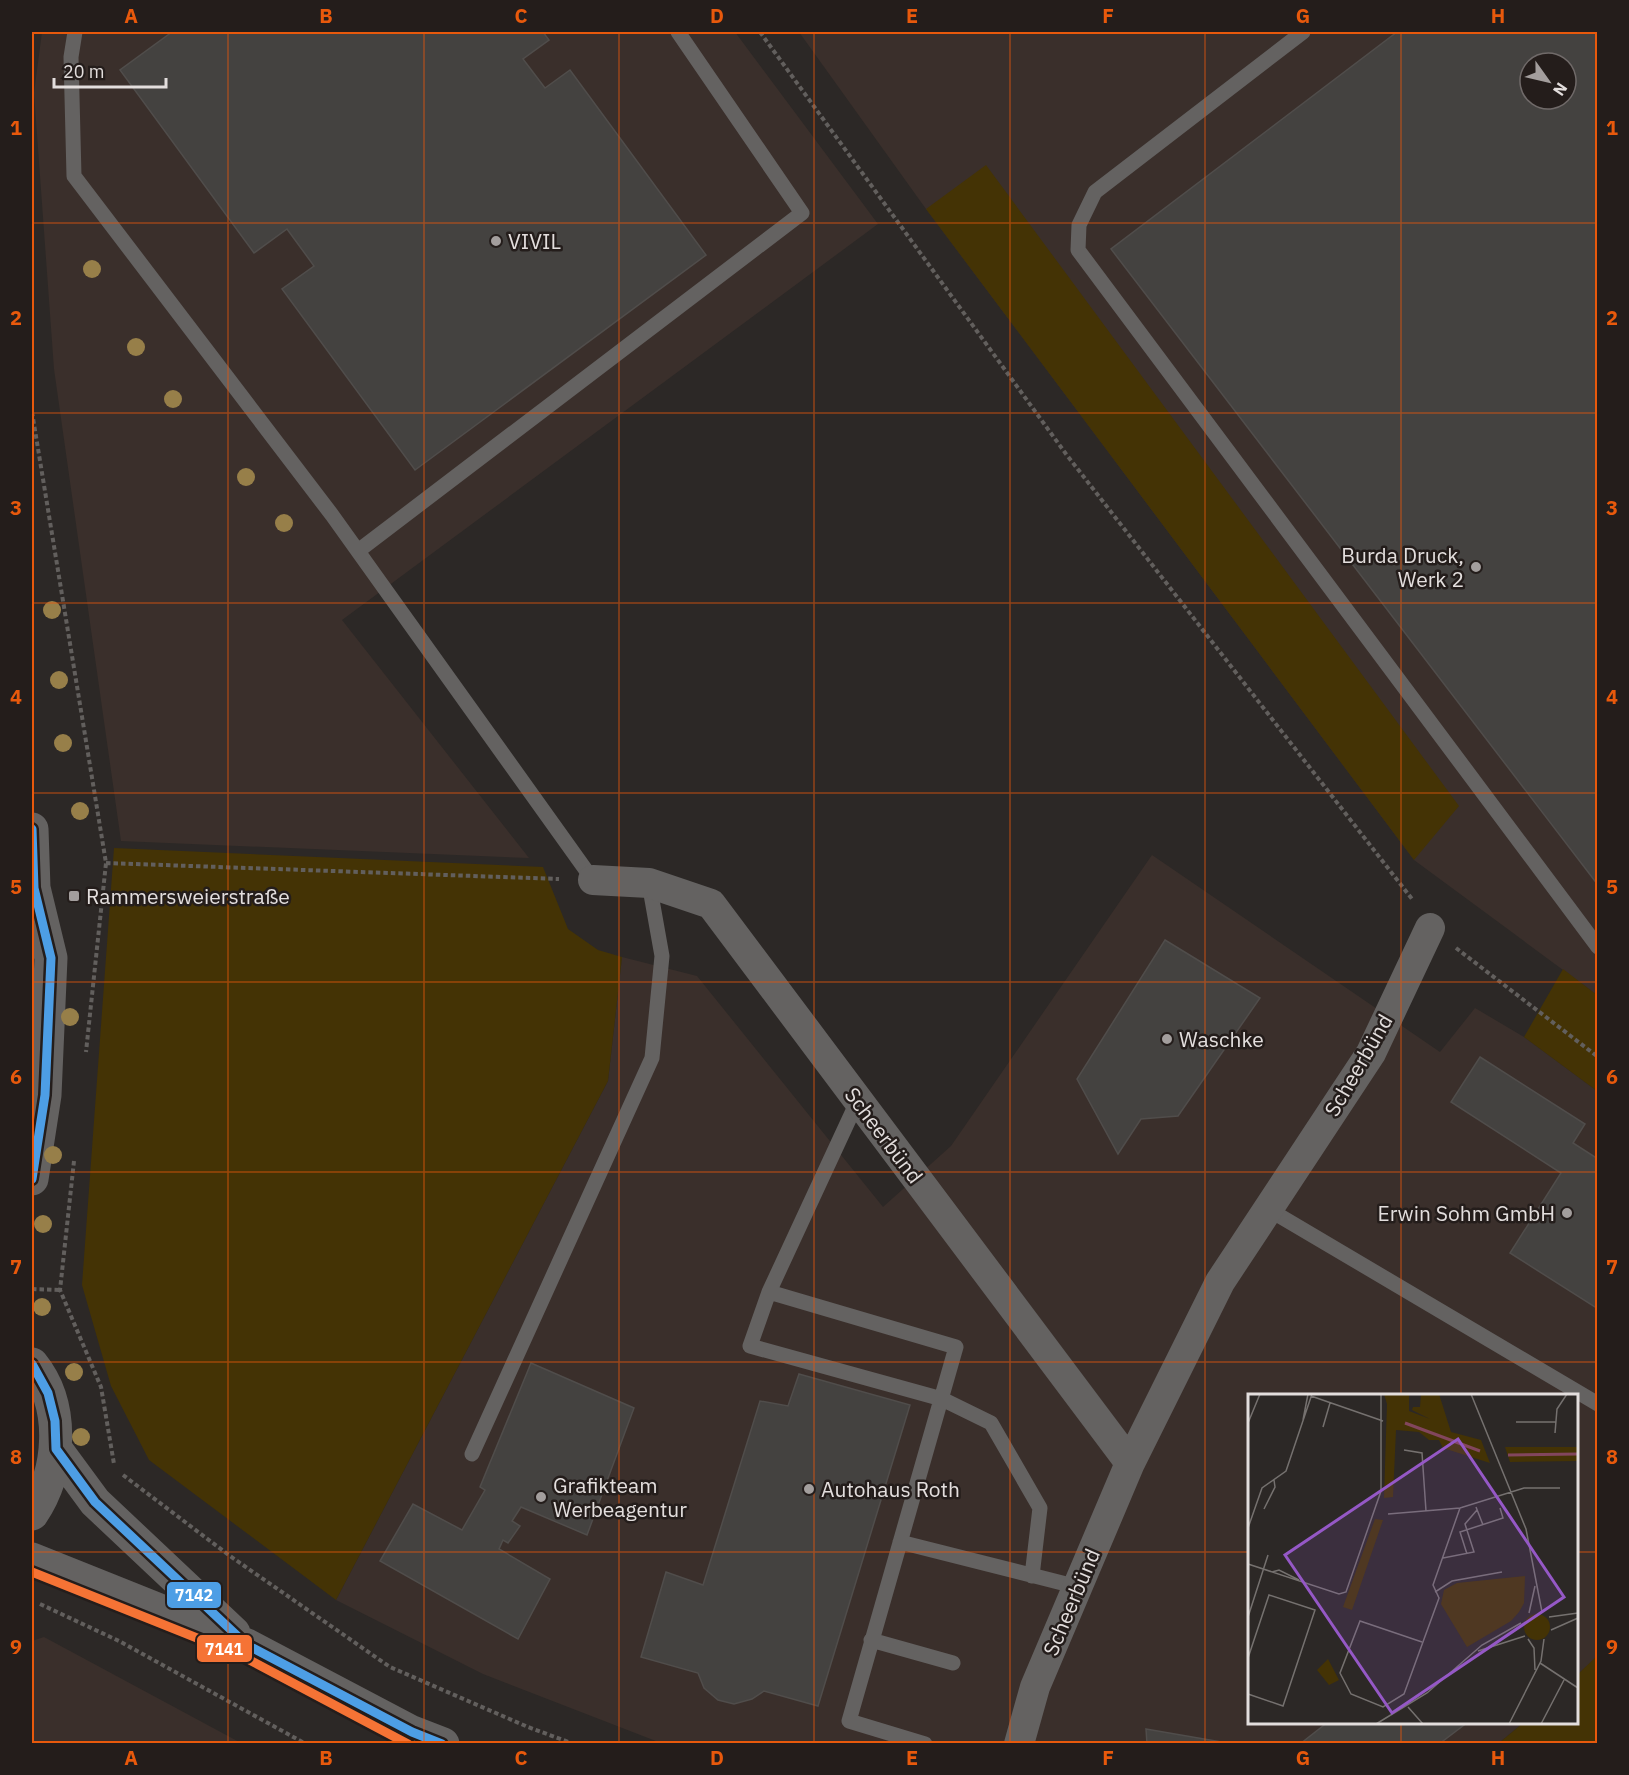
<svg xmlns="http://www.w3.org/2000/svg" width="1629" height="1775" viewBox="0 0 1629 1775" font-family="'IBM Plex Sans',sans-serif">
  <rect width="100%" height="100%" fill="#2c2826"/>
  <!-- built -->
  <path fill="#3a2f2b" fill-rule="evenodd" d="M42,32H735L878,224L342,620L529,858L121,841L54,369L34,93Z
    M799,32H1597V995L1414,860L926,209ZM1530,63H1566V99H1530Z
    M1152,855L1440,1052L1475,1008L1524,1037L1597,1091L1598,1656L1577,1675L1576,1396H1250V1722L1523,1723L1499,1743H661L483,1674L336,1600L608,1081L622,957L697,976L883,1207L951,1146Z
    M44,1637L241,1743H32V1641Z"/>
  <!-- green -->
  <path fill="#443305" d="M986,165L1459,806L1414,860L926,209Z
    M114,848L543,867L568,929L598,950L622,957L608,1081L336,1600L149,1460L111,1386L82,1285Z
    M1563,969L1597,995V1091L1524,1037Z
    M1597,1656V1743H1499L1523,1723L1576,1722L1577,1675Z"/>
  <!-- building -->
  <path fill="#444240" stroke="#504d4b" stroke-width="1.5" fill-rule="evenodd" d="M172,32H543L549,40L523,59L545,88L570,70L706,255L415,470L282,289L314,266L287,229L254,253L120,70Z
    M1397,32H1598V885L1111,249ZM1530,63H1566V99H1530Z
    M1165,940L1260,998L1178,1116L1141,1119L1118,1154L1077,1079Z
    M1480,1057L1585,1124L1573,1143L1598,1159V1309L1510,1253L1561,1173L1451,1102Z
    M531,1363L634,1408L587,1535L521,1507L512,1521L520,1526L508,1543L503,1540L499,1549L550,1579L518,1639L380,1561L413,1504L462,1530L485,1490L480,1487Z
    M799,1374L910,1405L818,1706L764,1691L752,1699L734,1704L718,1700L704,1688L698,1673L641,1657L666,1572L703,1585L760,1401L788,1406Z
    M1328,1722H1468L1439,1744H1300Z
    M1146,1729L1233,1744H1147Z"/>
  <g fill="none" stroke-linecap="round" stroke-linejoin="round">
    <!-- path -->
    <path stroke="#625f5d" stroke-width="4" stroke-dasharray="4.5 3" stroke-linecap="butt" d="M760,32L1066,454L1412,899
      M32,412L106,863L86,1052
      M106,863L559,879
      M1456,948L1598,1057
      M74,1161L60,1290L101,1387L114,1464
      M32,1289L60,1290
      M123,1475L230,1556L390,1667L528,1727L574,1744
      M40,1604L119,1641L306,1744"/>
    <!-- lane -->
    <path stroke="#646261" stroke-width="15" d="M75,32L71,57L74,176L332,515L593,880
      M1303,32L1095,192L1079,225L1078,250L1598,947
      M358,551L802,213L678,32
      M858,1100L769,1292L750,1346L942,1399L991,1423L1040,1508L1032,1576
      M1268,1209L1598,1404
      M769,1292L956,1347L849,1721L925,1744
      M472,1454L652,1058L662,956L649,883
      M900,1542L1078,1587
      M871,1640L953,1663"/>
    <!-- street -->
    <path stroke="#646261" stroke-width="30" d="M593,880L649,883L711,904L1130,1463
      M1019,1744L1035,1687L1130,1463L1220,1282L1371,1053L1430,928"/>
    <!-- secondary -->
    <path stroke="#646261" stroke-width="33" d="M32,829L34,888L51,958L45,1095L32,1179
      M32,1364C66,1406 61,1472 32,1514
      M56,1449L95,1502L234,1633
      M32,1559L247,1645L412,1732L443,1744"/>
    <!-- bus-1 casing -->
    <g stroke="#241d1b" stroke-width="14">
      <path id="bus-1" d="M32,829L34,888L51,958L45,1095L32,1179
        M32,1364L48,1393L55,1421L56,1449L95,1502L247,1645L412,1732L442,1744"/>
    </g>
    <!-- bus-2 casing -->
    <g stroke="#241d1b" stroke-width="14">
      <path id="bus-2" d="M32,1572L242,1656L408,1744"/>
    </g>
    <!-- bus-1 -->
    <use href="#bus-1" stroke="#4d9ee5" stroke-width="9"/>
    <!-- bus-2 -->
    <use href="#bus-2" stroke="#f57335" stroke-width="9"/>
  </g>
  <!-- trees -->
  <g fill="#977f49">
    <circle cx="92" cy="269" r="9"/>
    <circle cx="136" cy="347" r="9"/>
    <circle cx="173" cy="399" r="9"/>
    <circle cx="246" cy="477" r="9"/>
    <circle cx="284" cy="523" r="9"/>
    <circle cx="52" cy="610" r="9"/>
    <circle cx="59" cy="680" r="9"/>
    <circle cx="63" cy="743" r="9"/>
    <circle cx="80" cy="811" r="9"/>
    <circle cx="70" cy="1017" r="9"/>
    <circle cx="53" cy="1155" r="9"/>
    <circle cx="43" cy="1224" r="9"/>
    <circle cx="42" cy="1307" r="9"/>
    <circle cx="74" cy="1372" r="9"/>
    <circle cx="81" cy="1437" r="9"/>
  </g>
  <!-- grid -->
  <path fill="none" stroke="#e8590c" stroke-width="1.5" stroke-opacity="0.55" d="M228,32V1744M424,32V1744M619,32V1744M814,32V1744M1010,32V1744M1205,32V1744M1401,32V1396M32,223H1598M32,413H1598M32,603H1598M32,793H1598M32,982H1598M32,1172H1598M32,1362H1598M32,1552H1250M1576,1552H1598M1401,1722V1744"/>
  <!-- markers -->
  <g fill="#a39e9d" stroke="#241d1b" stroke-width="2">
    <circle cx="496" cy="241" r="6"/>
    <circle cx="1476" cy="567" r="6"/>
    <rect x="68" y="890" width="12" height="12" rx="3"/>
    <circle cx="1167" cy="1039" r="6"/>
    <circle cx="1567" cy="1213" r="6"/>
    <circle cx="809" cy="1489" r="6"/>
    <circle cx="541" cy="1497" r="6"/>
  </g>
  <g text-anchor="middle" dominant-baseline="central" stroke-width="5" stroke-linejoin="round" paint-order="stroke">
    <!-- poi labels -->
    <g font-size="21" fill="#e3dedd" stroke="#241d1b" text-anchor="start">
      <text x="508" y="241">VIVIL</text>
      <text x="1464" y="555" text-anchor="end">Burda Druck,<tspan x="1464" dy="24">Werk 2</tspan></text>
      <text x="86" y="896">Rammersweierstraße</text>
      <text x="1179" y="1039">Waschke</text>
      <text x="1555" y="1213" text-anchor="end">Erwin Sohm GmbH</text>
      <text x="553" y="1485">Grafikteam<tspan x="553" dy="24">Werbeagentur</tspan></text>
      <text x="821" y="1489">Autohaus Roth</text>
    </g>
    <!-- street labels -->
    <g font-size="21" fill="#e3dedd" stroke="#241d1b">
      <text transform="translate(1358 1065) rotate(-60)">Scheerbünd</text>
      <text transform="translate(884 1135) rotate(53)">Scheerbünd</text>
      <text transform="translate(1071 1602) rotate(-67)">Scheerbünd</text>
    </g>
  </g>
  <!-- overview -->
  <g transform="translate(1248 1394)">
    <rect width="330" height="330" fill="#2c2826"/>
    <path d="M136,0H161V17L182,25L164,16L165,13H172L173,0H191L203,38L233,46L242,69L195,54L191,46H181L171,38L148,36L145,103L136,104L139,10ZM257,53H330V67L262,68ZM127,125L135,126L104,216L95,213ZM277,182L276,209L271,218L263,227L219,253L193,210L196,196L209,189ZM276 233a13 13 0 1 1 26 0a13 13 0 1 1-26 0ZM80,265L91,286L81,291L69,276Z" fill="#443305"/>
    <path fill="none" stroke="#82465d" stroke-width="3" d="M157,29L232,57M260,61L330,60"/>
    <path fill="none" stroke="#75716f" stroke-width="1.5" d="M223,0L278,135L294,218M63,2L135,27M55,26L60,0M268,28H308M0,29L12,0M75,33L82,9M307,39L309,15L319,0M156,56L174,59L178,117M228,113L235,131M16,115L27,93L26,86M140,120L212,114L276,94H312M0,134L14,94L38,77L64,0M219,160L212,138L255,124L252,114M195,164L226,158L217,130L229,116M0,170L91,200L98,198L133,97V0M24,178L31,176L51,186M187,198L204,187L254,178M281,219L287,192M0,223L20,161M301,223L330,219M303,236L330,224M280,245L286,254L287,276M174,248L112,227L92,279L103,300L135,313L156,300L191,204L185,191L212,114M230,257L277,242M0,264L21,201L67,216L35,312L0,300M292,269L330,294M160,313L175,330M128,330L179,299L234,251L273,229M261,330L293,267L296,245M293,330L316,286"/>
    <path fill="#9558c6" fill-opacity="0.15" stroke="#9558c6" stroke-width="3" d="M210,45L316,203L144,319L37,161Z"/>
    <rect width="330" height="330" fill="none" stroke="#e3dedd" stroke-width="3"/>
  </g>
  <g stroke="#241d1b" stroke-width="2">
    <rect x="166" y="1581" width="56" height="28" rx="6" fill="#4d9ee5"/>
    <rect x="196" y="1634" width="57" height="29" rx="6" fill="#f57335"/>
  </g>
  <g font-size="16" text-anchor="middle" font-weight="bold" fill="#fff">
    <text x="194" y="1601">7142</text>
    <text x="224" y="1655">7141</text>
  </g>
  <!-- border -->
  <rect width="1629" height="1775" fill="none" stroke="#241d1b" stroke-width="66"/>
  <!-- north arrow -->
  <g transform="translate(1548 81) rotate(124)"><circle r="28" fill="#241d1b" stroke="#706a69" stroke-width="1.5"/>
  <path d="M0-4.5L10 22L0 15L-10 22Z" fill="#a39e9d"/>
  <text y="-9" font-size="16" font-weight="bold" text-anchor="middle" fill="#e3dedd">N</text>
  </g>
  <!-- scale -->
  <path d="M54 78v9h112v-9" fill="none" stroke="#e3dedd" stroke-width="3"/>
  <text x="63" y="78" font-size="18" fill="#e3dedd" stroke="#241d1b" stroke-width="4.5" paint-order="stroke">20 m</text>
  <rect x="33" y="33" width="1563" height="1709" fill="none" stroke="#e8590c" stroke-width="2"/>
  <g font-size="20" text-anchor="middle" font-weight="bold" fill="#e8590c">
    <text x="131" y="23">A</text>
    <text x="326" y="23">B</text>
    <text x="521" y="23">C</text>
    <text x="717" y="23">D</text>
    <text x="912" y="23">E</text>
    <text x="1108" y="23">F</text>
    <text x="1303" y="23">G</text>
    <text x="1498" y="23">H</text>
    <text x="16" y="135">1</text>
    <text x="1612" y="135">1</text>
    <text x="16" y="325">2</text>
    <text x="1612" y="325">2</text>
    <text x="16" y="515">3</text>
    <text x="1612" y="515">3</text>
    <text x="16" y="704">4</text>
    <text x="1612" y="704">4</text>
    <text x="16" y="894">5</text>
    <text x="1612" y="894">5</text>
    <text x="16" y="1084">6</text>
    <text x="1612" y="1084">6</text>
    <text x="16" y="1274">7</text>
    <text x="1612" y="1274">7</text>
    <text x="16" y="1464">8</text>
    <text x="1612" y="1464">8</text>
    <text x="16" y="1654">9</text>
    <text x="1612" y="1654">9</text>
    <text x="131" y="1765">A</text>
    <text x="326" y="1765">B</text>
    <text x="521" y="1765">C</text>
    <text x="717" y="1765">D</text>
    <text x="912" y="1765">E</text>
    <text x="1108" y="1765">F</text>
    <text x="1303" y="1765">G</text>
    <text x="1498" y="1765">H</text>
  </g>
</svg>
